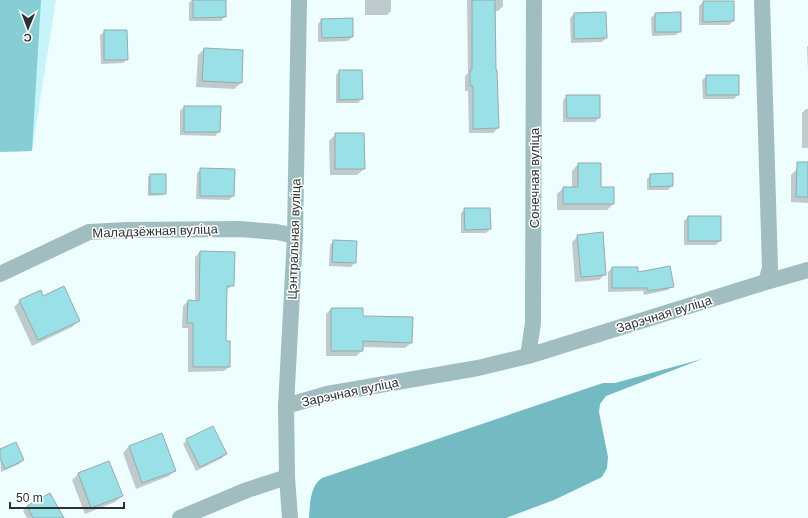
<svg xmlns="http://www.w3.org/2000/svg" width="808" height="518" viewBox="0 0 808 518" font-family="Helvetica,sans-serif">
  <rect width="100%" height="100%" fill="#eefdfe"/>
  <!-- green -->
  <path fill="#c6f4f8" d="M0,0H56L32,151L0,152Z"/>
  <!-- forest -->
  <path fill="#86cdd4" d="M0,0H41L32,151L0,152Z"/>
  <!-- water -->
  <path fill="#74bac2" d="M702,359L606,396L600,404L599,412L608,457L607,468L602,477L554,500L506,518H309C310,504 310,486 322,478L603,383H615Z"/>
  <!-- shadow -->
  <path fill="#0003" d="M192,0H225V16L221,21H189V3Z
    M365,0H391V11L387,15H365Z
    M467,0H503V6L498,11H494L495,71H496L498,128L493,133H469L468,91H465V76L468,73Z
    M703,2H733V21L729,25H699V6Z
    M605,13L606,38L602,42L571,43L570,18L574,14Z
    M655,14L680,31L676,35L652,36L651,18Z
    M322,20L352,37L348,41L318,42V24Z
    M105,31L127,59L123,63L101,64L100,35Z
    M808,46V71L807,47Z
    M204,49L241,83L234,89L196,87L198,55Z
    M340,71L362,99L358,103H336V75Z
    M707,76L738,95L734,99H703L702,80Z
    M567,96L599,118L595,122H563V100Z
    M184,107L219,132L215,136L180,135V111Z
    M806,109H808V148H802V113Z
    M336,134L364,169L357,175H330L329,141Z
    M578,164L613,204L607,210H557V194L563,188H572V171Z
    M798,168L808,169V203L791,202V175Z
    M201,169L233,196L229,200L196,199L197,173Z
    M150,175H165V193L164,195L148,196V177Z
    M651,175L672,186L668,190H647V179Z
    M465,209L490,229L486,233H461V213Z
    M688,217L720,240L716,245H684V221Z
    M578,236L605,274L599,280L575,282L572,242Z
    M334,241L355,262L351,267L329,266L330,245Z
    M200,252L233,285L226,290L225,342L229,367L224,371L188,372V328H182L183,306L188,301H195V257Z
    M612,268L637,273L672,286L668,290L644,295L643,291L608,292V272Z
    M43,297L78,321L72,327L32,346L14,307L20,301Z
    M331,309L362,317L411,343L405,348L362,347V351L356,356H326V314Z
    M187,440L226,453L222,458L196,471L183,444Z
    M129,446L175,470L169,476L136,489L123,453Z
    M0,450L23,460L19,464L1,472Z
    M109,462L122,496L115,502L85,514L72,480L78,474Z
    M27,507L63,518H27L23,511Z"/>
  <!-- building -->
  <path fill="#99e0e7" stroke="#99aaac" d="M193,0H226V17L193,18Z
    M472,0H495L496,70H497L499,128L473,129V86H470V70H472Z
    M703,1H734V21L703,22Z
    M606,12L607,38L574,39V13Z
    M681,12V32H655V13Z
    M353,18V37L322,38L321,19Z
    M104,30H127L128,60H104Z
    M204,48L243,50L242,83L202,81Z
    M339,70H362L363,99L339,100Z
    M706,75H739V95H706Z
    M566,95H600V118H567Z
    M184,106H221L220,132H184Z
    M335,133H364L365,169H335Z
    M797,162H808V197H796Z
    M578,163H601V187H614V204H563V187H578Z
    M200,168L235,169L234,196H200Z
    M673,173V186L650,187V174Z
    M150,174H166V194H150Z
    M464,208H490L491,229L465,230Z
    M688,216H721V241H688Z
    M603,232L606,275L581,277L577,235Z
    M333,240L357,241L356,263L332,262Z
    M200,251L235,252L234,286H227L226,341H230V367H193V323H187L188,300L199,301Z
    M670,266L674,287L648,291L647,288H612V267H638V272Z
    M64,286L80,321L38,340L19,300L41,290L43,296Z
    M331,308H363V316L413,317L412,343L363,341V351H331Z
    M213,426L227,454L200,467L186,439Z
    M162,433L176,471L142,483L129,446Z
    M16,442L24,460L5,469L0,458V449Z
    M109,461L123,496L91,508L78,473Z
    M50,493L64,518H33L27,506Z"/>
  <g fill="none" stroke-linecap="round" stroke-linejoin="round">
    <!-- minor -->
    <path stroke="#a0bdc0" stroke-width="16" d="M0,274L89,232L127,230L239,229L277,232L295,236
      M766,282L808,270
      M528,356L533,323L534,0
      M286,406L327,394L478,368L528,356L766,282L770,268L762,0
      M180,518L247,490L287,477
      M290,518L287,477L286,406L295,236L299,0"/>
  </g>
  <g text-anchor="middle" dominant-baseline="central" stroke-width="3" stroke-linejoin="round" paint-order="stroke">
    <!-- street labels -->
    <g font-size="13" fill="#2b3233" stroke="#fff">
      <text transform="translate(534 178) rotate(-90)">Сонечная вуліца</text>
      <text transform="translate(155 231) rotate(-2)">Маладзёжная вуліца</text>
      <text transform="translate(294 239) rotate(-88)">Цэнтральная вуліца</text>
      <text transform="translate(664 314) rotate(-17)">Зарэчная вуліца</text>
      <text transform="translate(350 392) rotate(-12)">Зарэчная вуліца</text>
    </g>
  </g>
  <!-- north arrow -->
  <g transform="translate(28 28) rotate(181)" stroke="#ffffff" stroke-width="3" paint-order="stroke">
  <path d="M0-3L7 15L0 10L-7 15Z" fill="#2b3233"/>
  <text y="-6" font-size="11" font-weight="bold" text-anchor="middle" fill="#2b3233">С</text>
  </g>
  <!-- scale -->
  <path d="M10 502v6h114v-6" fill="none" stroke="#2b3233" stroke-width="2"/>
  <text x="16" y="502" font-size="12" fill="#2b3233" stroke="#ffffff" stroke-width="3" paint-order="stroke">50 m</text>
</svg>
